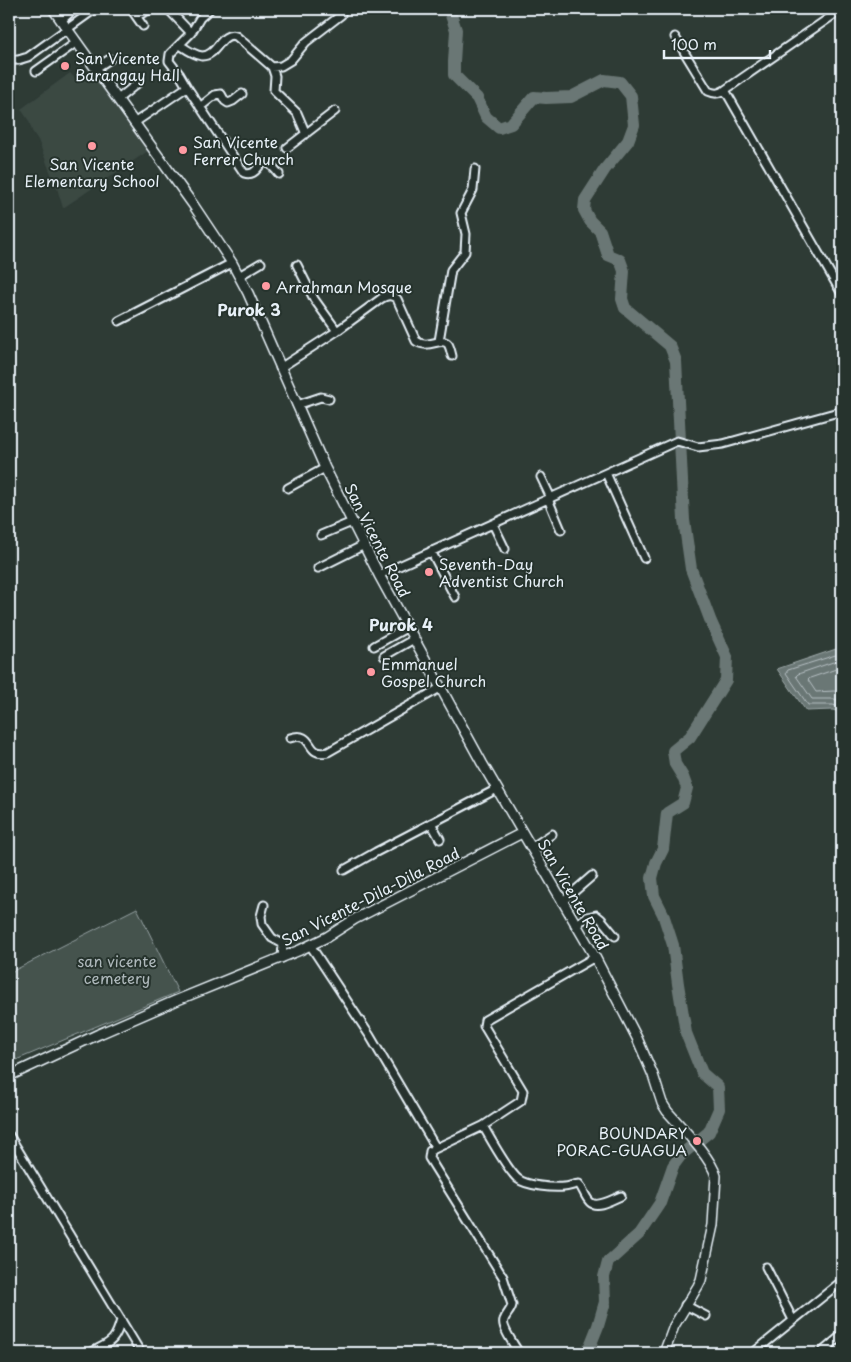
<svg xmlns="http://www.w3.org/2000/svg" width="851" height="1362" viewBox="0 0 851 1362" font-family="'Playpen Sans',sans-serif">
  <rect width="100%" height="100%" fill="#2e3b35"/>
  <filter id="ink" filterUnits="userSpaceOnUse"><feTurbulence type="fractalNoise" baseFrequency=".02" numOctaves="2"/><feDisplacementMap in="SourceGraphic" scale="10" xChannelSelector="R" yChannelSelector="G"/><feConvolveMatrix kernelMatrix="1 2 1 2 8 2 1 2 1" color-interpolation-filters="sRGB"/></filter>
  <g filter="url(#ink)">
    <!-- built -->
    <path fill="#3b4843" d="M70,73L78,82L93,73L148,151L63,208L56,185L49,169L38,140L32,131L29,121L21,109Z"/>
    <!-- green -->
    <path fill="#45524e" stroke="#96a2a3" d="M137,908L178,992L16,1060L9,1047V973Z"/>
    <!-- water -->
    <path fill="#6b7775" stroke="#9da8a9" d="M842,647V713L833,710L806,711L777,669Z"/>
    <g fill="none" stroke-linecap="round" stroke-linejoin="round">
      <!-- shore -->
      <path stroke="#b6c0c4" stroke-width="1" d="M842,653L788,670L786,673L808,705H833L842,708
        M842,659L798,674L796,676L812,699H834L842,701
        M842,667L810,678L808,680L816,692L834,691L842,693"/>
      <!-- stream -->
      <path stroke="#9da8a9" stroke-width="2" d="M72,30L102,9
        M9,65L22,64L29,60"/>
      <!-- river -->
      <path stroke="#6b7775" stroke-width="12" d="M449,9L456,30L454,62V75L477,98L486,117L499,128L511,124L534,97L546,98L571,97L604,80L620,82L631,96L634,125L628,141L605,169L585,200L584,210L590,221L600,231L608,255L620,260L624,271L622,299L625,308L670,346L676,361L684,520L691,569L711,622L727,657L726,680L690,737L673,751L675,764L683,777L687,788L683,803L667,813L663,849L656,863L652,878L654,896L663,914L673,945L678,984L686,1033L702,1073L718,1087L719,1109L709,1132L681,1155L673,1166L660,1203L639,1234L608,1262L604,1277L605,1302L598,1326L590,1346L583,1353"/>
      <!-- minor casing -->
      <g stroke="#e8f1f8" stroke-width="11">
        <path id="minor" d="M131,9L143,26
          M168,9L191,33
          M210,9L200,18L191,33L170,54L169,61L180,75L187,87L244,173C263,179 256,146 279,174
          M842,9L725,90L842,294
          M136,16L151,9
          M61,21L74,9
          M675,37L708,91C715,94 718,94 725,90
          M180,45C186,49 194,55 202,56C218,56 220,31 236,36L272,67L275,76L274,91L297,113L306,134
          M9,60H18L28,57L95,9
          M272,67L281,66L291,60L306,42L341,15
          M96,68L110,59
          M36,71L77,42
          M118,99L139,82
          M200,107L215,95L221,94L225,101L228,103L233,101L242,94
          M134,123L187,87
          M287,148L335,111
          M297,265L314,299L337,331
          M239,276L261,263
          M119,321L232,263
          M439,341L451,270L465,252L466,234L461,213L473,190L475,169
          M280,368L337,331L382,298C388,295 392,295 397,299L416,341C429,350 441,336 448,344C450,347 451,352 452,356
          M297,405L321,397L329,399
          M606,473L644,558
          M541,477L551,498
          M288,488L325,468
          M548,499L561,530
          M493,524L505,549
          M321,535L352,522
          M431,551L455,597
          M318,568L364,545
          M379,575L677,441L698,447L723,444L842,411
          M374,646L408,627
          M384,656L414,639
          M290,738C316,730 304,758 328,752L440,688
          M431,823L440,839
          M531,848L552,834
          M344,870L376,852L497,789
          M562,902L592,876
          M264,905L261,916L262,924L272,938L283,944L282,958
          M575,925L587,917L596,915L601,919L615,936
          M310,945L370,1036L436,1148
          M483,1126C490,1138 508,1171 518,1179C527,1186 553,1188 564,1187C569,1187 574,1184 579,1184C583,1189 585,1197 590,1202C597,1209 613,1199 621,1196
          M9,1135L141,1353
          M766,1267L793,1320
          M685,1305L706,1316
          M90,1353C110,1342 115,1343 121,1320
          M519,1353C515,1346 501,1327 504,1320C506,1314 511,1311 512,1305L503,1277L429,1158L430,1151L483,1126L521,1101L523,1091L484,1026L485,1020L595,957
          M753,1353L842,1281
          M821,1353L842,1335"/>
      </g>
      <!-- tertiary casing -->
      <g stroke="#e8f1f8" stroke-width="12">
        <path id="tertiary" d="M53,9L194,206L232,263L248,293L325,468L379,575L482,763L595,957L637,1038L653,1075L662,1103L667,1111C681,1127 711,1157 716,1176L713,1225L701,1280L698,1286L674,1326L664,1353
          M9,1076L99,1034L175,1001L300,950L327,937L355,919L522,833"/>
      </g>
      <!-- minor -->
      <use href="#minor" stroke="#26332d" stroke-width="7"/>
      <!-- tertiary -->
      <use href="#tertiary" stroke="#26332d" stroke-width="9"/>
    </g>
  </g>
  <!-- markers -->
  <g fill="#ff9aa2" stroke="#26332d" stroke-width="2">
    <circle cx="65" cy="66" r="5"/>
    <circle cx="92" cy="146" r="5"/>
    <circle cx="183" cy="150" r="5"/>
    <circle cx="266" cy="286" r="5"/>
    <circle cx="429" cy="572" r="5"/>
    <circle cx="371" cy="672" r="5"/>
    <circle cx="697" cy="1141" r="5"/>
  </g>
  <g text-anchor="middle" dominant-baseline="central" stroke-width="4" stroke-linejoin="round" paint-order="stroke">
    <!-- poi labels -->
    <g font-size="15" fill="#e8f1f8" stroke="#26332d" text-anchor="start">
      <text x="75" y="57">San Vicente<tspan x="75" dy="17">Barangay Hall</tspan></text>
      <text x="193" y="141">San Vicente<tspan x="193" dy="17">Ferrer Church</tspan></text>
      <text x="92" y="163" text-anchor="middle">San Vicente<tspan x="92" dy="17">Elementary School</tspan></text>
      <text x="276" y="286">Arrahman Mosque</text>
      <text x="439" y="563">Seventh-Day<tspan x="439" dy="17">Adventist Church</tspan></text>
      <text x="381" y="663">Emmanuel<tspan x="381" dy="17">Gospel Church</tspan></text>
      <text x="687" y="1132" text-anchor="end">BOUNDARY<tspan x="687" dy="17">PORAC-GUAGUA</tspan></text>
    </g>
    <!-- street labels -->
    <g font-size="15" fill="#e8f1f8" stroke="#26332d">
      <text transform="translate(378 540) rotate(63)">San Vicente Road</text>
      <text transform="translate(574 894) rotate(60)">San Vicente Road</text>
      <text transform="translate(370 896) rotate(-27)">San Vicente-Dila-Dila Road</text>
    </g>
    <!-- park labels -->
    <g font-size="15" fill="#afb9bc" stroke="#26332d">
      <text x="117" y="960">san vicente<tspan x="117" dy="17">cemetery</tspan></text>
    </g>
    <!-- neighbourhood labels -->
    <g font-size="16" font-weight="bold" fill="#e8f1f8" stroke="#26332d">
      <text x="249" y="309">Purok 3</text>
      <text x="401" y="624">Purok 4</text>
    </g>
  </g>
  <!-- margin -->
  <rect width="851" height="1362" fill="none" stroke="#26332d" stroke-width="30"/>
  <rect x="15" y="15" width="821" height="1332" fill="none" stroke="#e8f1f8" stroke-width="2" filter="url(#ink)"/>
  <!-- scale -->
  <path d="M664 50v8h106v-8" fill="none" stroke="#e8f1f8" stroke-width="2.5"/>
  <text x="671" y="50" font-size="15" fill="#e8f1f8" stroke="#26332d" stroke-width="4" paint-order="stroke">100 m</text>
</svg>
